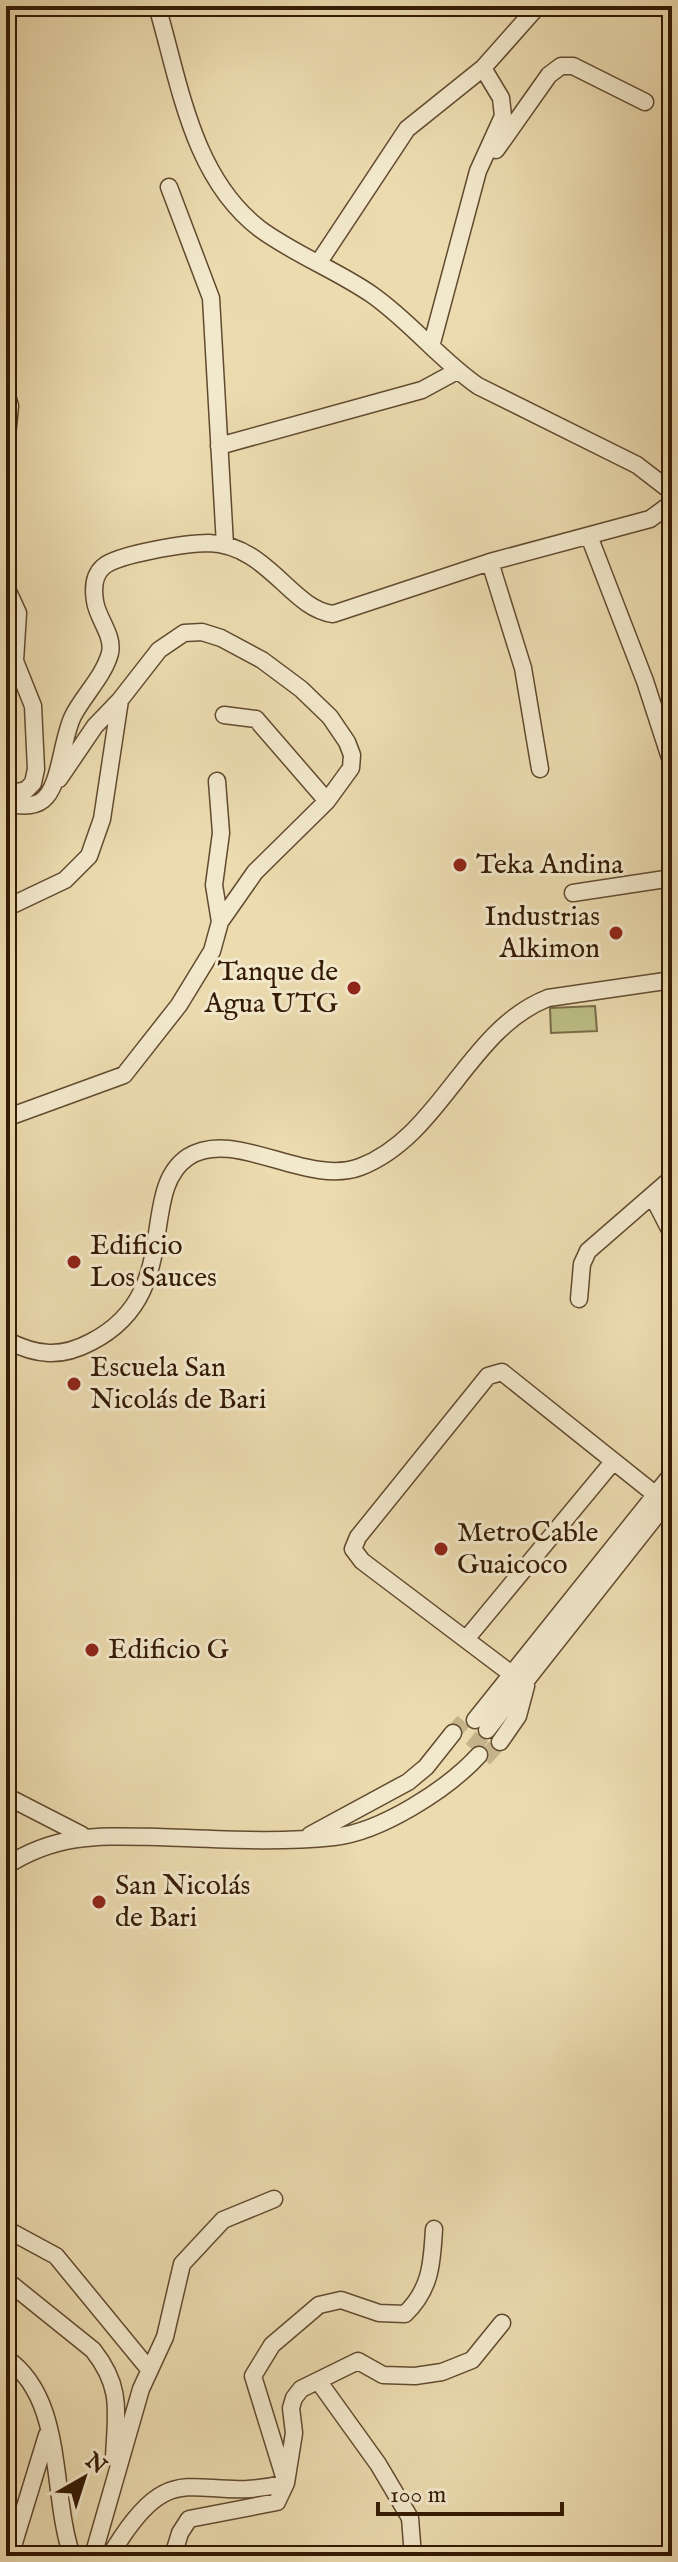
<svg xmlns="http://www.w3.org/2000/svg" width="678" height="2562" viewBox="0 0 678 2562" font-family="'IM FELL English',serif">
  <rect width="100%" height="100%" fill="#ebdbaf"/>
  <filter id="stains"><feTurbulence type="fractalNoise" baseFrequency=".0025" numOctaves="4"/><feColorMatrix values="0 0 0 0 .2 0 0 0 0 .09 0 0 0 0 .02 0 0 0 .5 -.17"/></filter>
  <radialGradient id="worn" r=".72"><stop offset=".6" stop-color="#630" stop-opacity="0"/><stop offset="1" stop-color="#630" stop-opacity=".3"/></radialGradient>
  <!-- green -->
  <path fill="#bdbe87" stroke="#786c46" stroke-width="2" d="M595,1006L597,1031L551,1033L550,1008Z"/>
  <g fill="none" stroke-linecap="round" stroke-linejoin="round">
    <!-- minor-tunnel -->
    <path stroke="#c6b48d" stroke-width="16" stroke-dasharray="16 8" stroke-linecap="butt" d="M453,1733L469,1715
      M472,1749L487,1730
      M484,1759L500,1742"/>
    <!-- minor casing -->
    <g stroke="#624a2f" stroke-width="19">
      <path id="minor" d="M157,6C180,84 192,177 260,229C294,254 336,270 371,294C410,321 439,359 478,386L637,465L672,492
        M496,150L549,75L561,66H573L645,102
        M169,187L211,298L225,545
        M319,262L407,129L483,68L538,6
        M432,343L478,171L503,116L501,98L483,68
        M6,392L10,406L6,446
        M219,446L422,390L457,371
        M589,536L645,681L672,764
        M490,562L523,668L540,769
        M6,587L18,613L15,661L33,706L36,769L33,783L26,790L6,794
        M224,715L256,719L327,801
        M59,779L95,726L120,700
        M217,781L221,833L214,885L220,922
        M6,804C19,805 36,809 46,797C61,780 62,738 73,716C83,696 104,676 110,653C114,635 97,618 95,601C93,589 93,576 103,567C117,554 188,543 209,543C268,545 291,609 333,614L490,562L650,519L672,503
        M573,893L672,878
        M6,908L65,880L89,856L102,819L120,700L159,650L184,633L202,632L221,638L262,660L301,689L330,717L347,742L352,755L351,768L327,801L255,872L220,922L212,951L179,1005L124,1075L6,1118
        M653,1197L672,1234
        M579,1299L582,1264L588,1251L672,1178
        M6,1340C37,1356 61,1358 91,1342C185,1294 136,1192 188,1157C234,1127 307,1187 360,1167C441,1136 468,1029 548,998L672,980
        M467,1638L612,1463
        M526,1685L362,1561L353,1549L358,1537L488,1376L502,1372L666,1503
        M475,1720L672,1474
        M487,1730L671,1497
        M500,1742L518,1716L526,1686
        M6,1796L82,1835
        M310,1835L408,1782L426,1767L453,1733
        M6,1866C57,1833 100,1836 158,1837C216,1839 276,1843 334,1837C381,1832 448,1789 479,1755
        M6,2229L56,2256L148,2368
        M6,2280L93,2350C123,2388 116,2412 114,2458
        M6,2358C66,2399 50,2493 72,2556
        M319,2382L378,2464L410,2518L413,2556
        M10,2556L47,2435
        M93,2556L141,2389L165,2337L182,2264L223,2220L274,2199
        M110,2556C174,2446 195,2507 286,2483L294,2433L291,2408L294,2398L301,2389L358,2361L383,2375L415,2376L442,2372L472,2360L502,2323
        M173,2556L180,2533L189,2519L277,2502L286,2483L253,2376L272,2345L319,2305L341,2300L379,2313L405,2314C431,2289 432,2263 434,2229"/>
    </g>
    <!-- minor -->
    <use href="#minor" stroke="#f2e8cb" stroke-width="16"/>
  </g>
  <!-- markers -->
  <g fill="#8f2418" stroke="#f2e8cb" stroke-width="3">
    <circle cx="460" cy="865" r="8"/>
    <circle cx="616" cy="933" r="8"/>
    <circle cx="354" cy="988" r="8"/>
    <circle cx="74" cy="1262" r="8"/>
    <circle cx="74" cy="1384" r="8"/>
    <circle cx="441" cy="1549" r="8"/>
    <circle cx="92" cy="1650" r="8"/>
    <circle cx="99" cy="1902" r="8"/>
  </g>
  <g text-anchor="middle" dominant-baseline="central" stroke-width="6" stroke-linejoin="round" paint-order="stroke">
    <!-- poi labels -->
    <g font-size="28" fill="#341a04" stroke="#f2e8cb" text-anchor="start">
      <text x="476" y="865">Teka Andina</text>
      <text x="600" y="917" text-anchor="end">Industrias<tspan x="600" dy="32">Alkimon</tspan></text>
      <text x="338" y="972" text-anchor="end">Tanque de<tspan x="338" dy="32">Agua UTG</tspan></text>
      <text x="90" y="1246">Edificio<tspan x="90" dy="32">Los Sauces</tspan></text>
      <text x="90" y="1368">Escuela San<tspan x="90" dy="32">Nicolás de Bari</tspan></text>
      <text x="457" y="1533">MetroCable<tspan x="457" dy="32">Guaicoco</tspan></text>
      <text x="108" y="1650">Edificio G</text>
      <text x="115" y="1886">San Nicolás<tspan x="115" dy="32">de Bari</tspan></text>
    </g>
  </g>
  <!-- margin -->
  <rect width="678" height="2562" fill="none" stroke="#ebdbaf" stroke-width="32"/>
  <rect x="8" y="8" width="662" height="2546" fill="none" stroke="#341a04" stroke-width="4"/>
  <rect x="16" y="16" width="646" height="2530" fill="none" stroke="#341a04" stroke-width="2"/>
  <!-- north arrow -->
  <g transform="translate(84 2478) rotate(39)" stroke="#f2e8cb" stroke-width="6" paint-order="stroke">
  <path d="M0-6L14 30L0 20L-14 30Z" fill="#341a04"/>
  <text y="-12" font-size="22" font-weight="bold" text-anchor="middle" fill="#341a04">N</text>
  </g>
  <!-- scale -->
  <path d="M378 2502v12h184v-12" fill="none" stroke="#341a04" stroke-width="4"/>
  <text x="390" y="2502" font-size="24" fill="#341a04" stroke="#f2e8cb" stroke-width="6" paint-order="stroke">100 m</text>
  <rect width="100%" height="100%" filter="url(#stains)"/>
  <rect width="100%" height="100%" fill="url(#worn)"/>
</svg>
